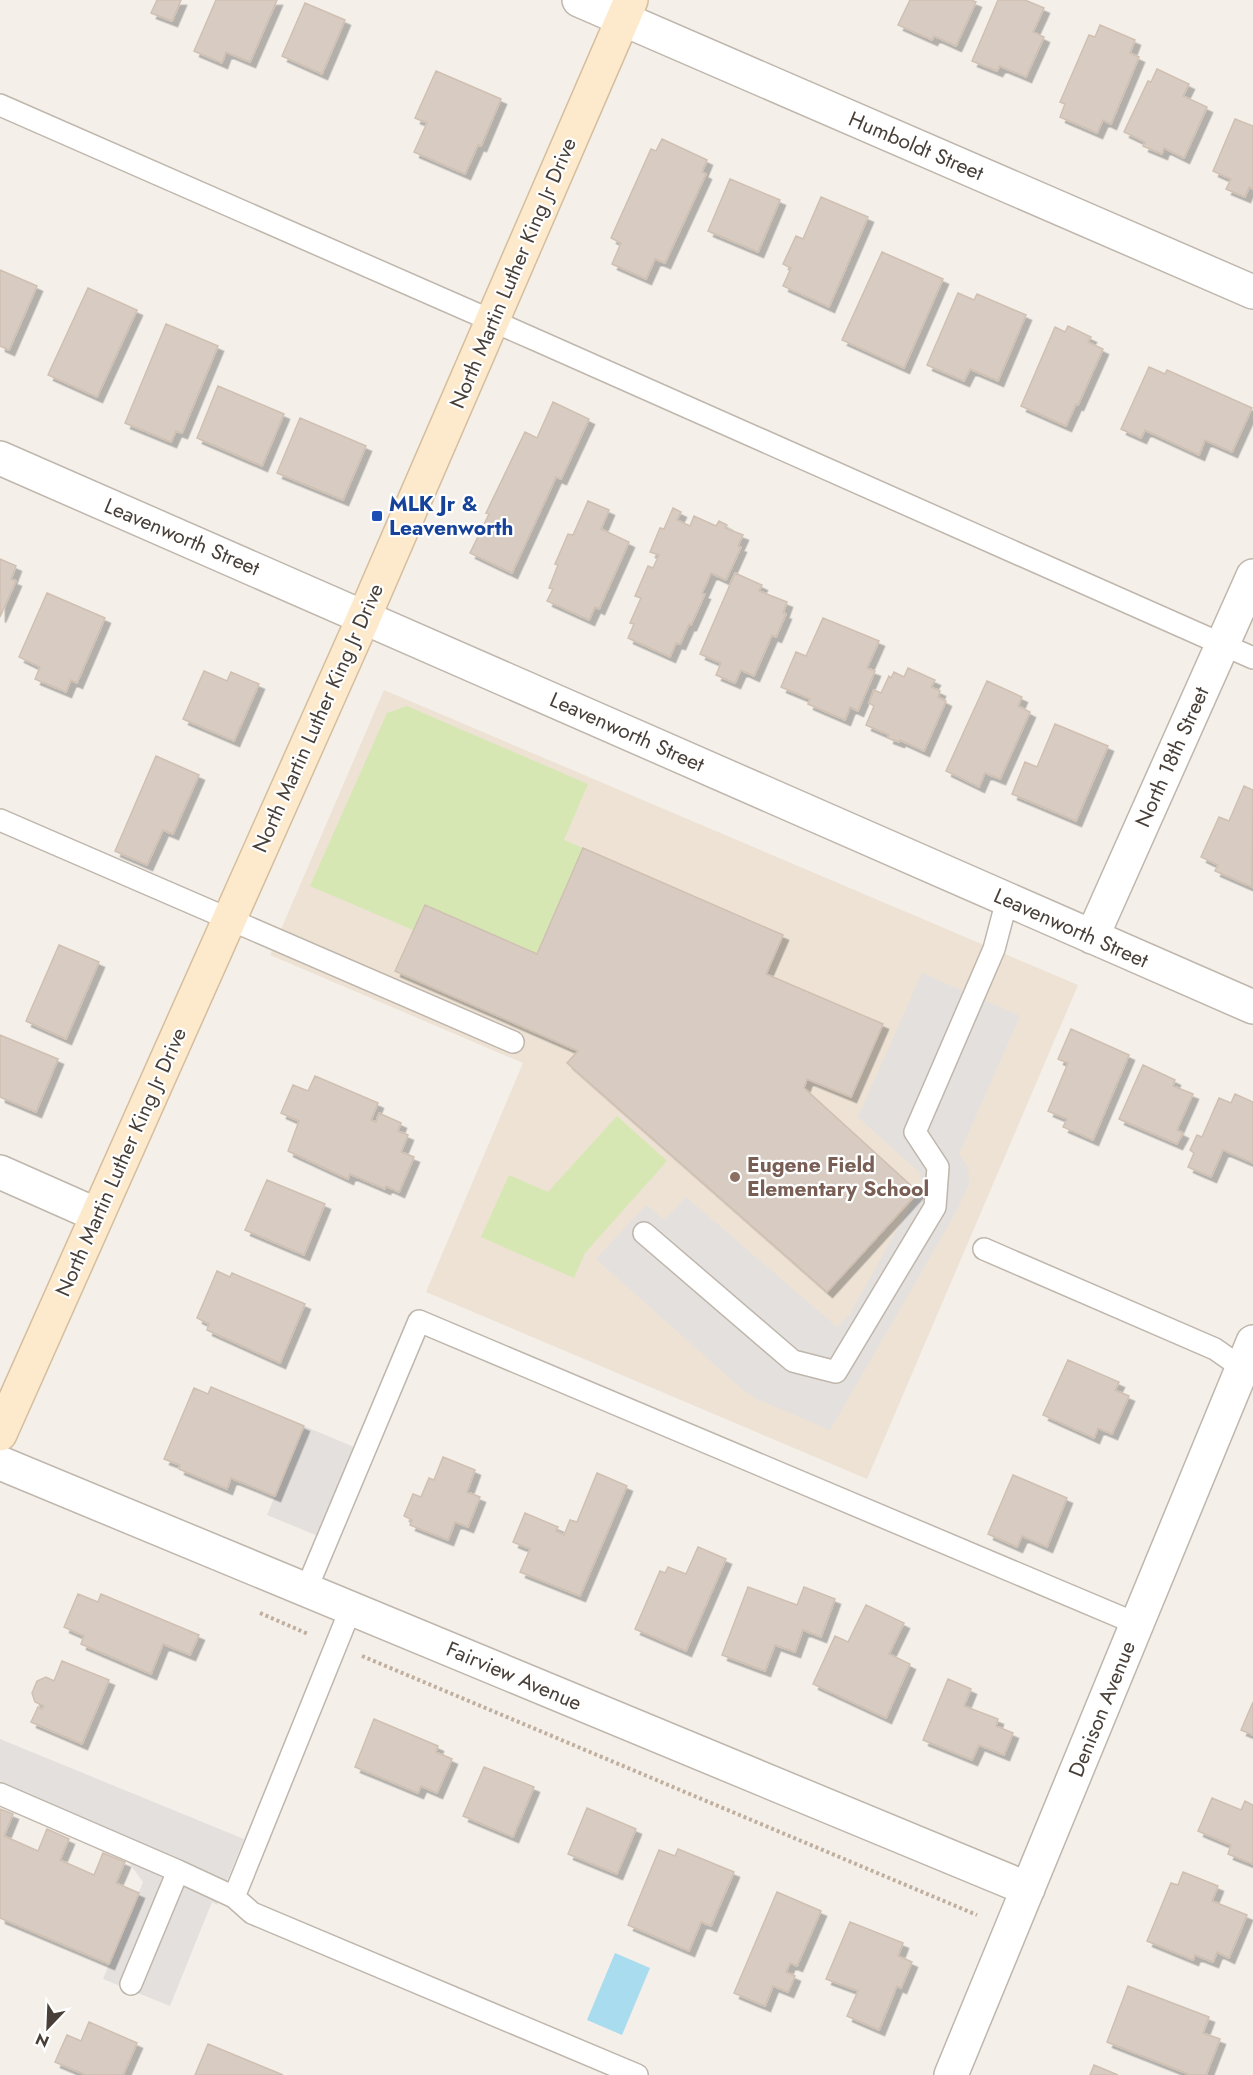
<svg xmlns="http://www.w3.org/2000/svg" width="1253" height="2075" viewBox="0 0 1253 2075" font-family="Jost,sans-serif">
  <defs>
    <filter id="shadow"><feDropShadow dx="5.5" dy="5.5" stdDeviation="0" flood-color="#0004"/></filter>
  </defs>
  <rect width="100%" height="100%" fill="#f4efe9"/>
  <!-- education -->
  <path fill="#ede2d4" d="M384,690L1078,985L867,1479L426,1292L523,1063L270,955Z"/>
  <!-- green -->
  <path fill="#d7e7b4" d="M407,706L588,784L564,840L583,848L537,954L425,905L413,930L310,886L387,713Z
    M617,1116L667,1161L585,1253L574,1278L481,1237L509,1175L548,1192Z"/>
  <!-- parking -->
  <path fill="#e3e0de" d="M922,973L1020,1016L959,1154L968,1168L969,1184L956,1212L830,1430L757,1399L742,1389L596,1259L646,1205L665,1220L686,1197L837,1327L850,1314L922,1185L920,1173L858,1117Z
    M304,1426L373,1455L335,1543L267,1515Z
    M0,1739L244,1839L217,1905L212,1902L170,2006L103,1979L143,1882L124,1856L0,1805Z"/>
  <!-- water -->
  <path fill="#a8dcee" d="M615,1953L650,1968L622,2035L587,2020Z"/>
  <!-- building -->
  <path fill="#d8ccc2" stroke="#d0c0b2" stroke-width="1.5" filter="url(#shadow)" d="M157,0H181L172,21L151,13Z
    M216,0H277L250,62L226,52L222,63L194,51Z
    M910,0H971L976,2L956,46L934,36L932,40L898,25Z
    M998,0H1025L1044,8L1033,32L1044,37L1026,77L1000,66L997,71L972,61Z
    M305,3L345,20L322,74L282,56Z
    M1100,25L1135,40L1130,53L1139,57L1111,124L1103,120L1097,133L1060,117L1065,104L1060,102L1089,35L1095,37Z
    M1157,69L1189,84L1183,96L1207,107L1184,158L1164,148L1162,154L1143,146L1145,142L1124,132L1148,81L1151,82Z
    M436,71L501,99L481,146L478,145L465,174L414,152L427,123L415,118Z
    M1235,119L1253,126V189L1249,187L1245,197L1226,189L1231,179L1213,171Z
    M662,139L707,160L702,172L706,174L665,263L655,259L646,279L612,264L621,243L611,238L651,149L656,151Z
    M730,179L780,200L758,252L708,231Z
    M821,197L868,217L829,307L783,286L791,268L783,264L796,236L803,239Z
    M882,252L943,279L904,368L842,340Z
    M0,270L37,286L9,350L0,346Z
    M88,288L137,310L97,397L48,375Z
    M958,293L974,300L977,294L1026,315L998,381L970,369L964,381L927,365Z
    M166,324L218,346L182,433L176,431L171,442L125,423Z
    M1068,326L1091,337L1088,342L1103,349L1078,405L1076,404L1066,426L1021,406L1055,327L1065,332Z
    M1149,367L1165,374L1167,370L1252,408L1232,452L1205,440L1199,455L1145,430L1141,438L1121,429Z
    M218,386L284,414L262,466L197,438Z
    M553,402L589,419L561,479L556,477L512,573L470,553L489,514L486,513L525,432L537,438Z
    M300,418L366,446L343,500L277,473Z
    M588,501L609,510L601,529L629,542L599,609L595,607L589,620L547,601L553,589L549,588L558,565L555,564L568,534L573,535Z
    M673,508L681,512L677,520L690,526L694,516L716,526L719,521L727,525L725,528L743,535L738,546L741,547L726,580L711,573L702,593L705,594L691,625L689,624L680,644L676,643L670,657L628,638L634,624L630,623L641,598L635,596L648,566L653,568L659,555L650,552L660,528L664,529Z
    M0,559L16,566L11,579L16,581L0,617Z
    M735,573L762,585L759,591L787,602L783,613L786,614L776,637L772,635L754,676L741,670L735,683L716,675L721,663L700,654Z
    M47,593L105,618L77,683L71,680L66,692L35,679L40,667L19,657Z
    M823,618L879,641L867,668L875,671L858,711L850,707L845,720L808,704L810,699L781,687L796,652L806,656Z
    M908,668L935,680L931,687L940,691L938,697L946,701L924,751L900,740L899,742L888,738L889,735L866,725L874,706L869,703L874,690L881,693L889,676L891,678L894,672L904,677Z
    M204,671L227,681L231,672L259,684L234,741L183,719Z
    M987,681L1022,697L1018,706L1030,712L1000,779L985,773L979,787L946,771Z
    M1055,724L1108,746L1076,821L1012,794L1025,762L1037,767Z
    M156,756L199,775L173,834L163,830L147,865L115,851Z
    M1244,786L1253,790L1252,887L1215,871L1218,865L1201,857L1219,817L1229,821Z
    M583,848L783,935L766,974L883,1024L851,1097L807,1079L804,1088L918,1192L827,1292L567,1063L578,1051L395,971L425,905L537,954Z
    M59,945L99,962L66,1039L26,1021Z
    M1071,1029L1129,1055L1093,1140L1063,1127L1067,1119L1048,1111L1068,1063L1058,1059Z
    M0,1035L58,1059L36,1112L0,1097Z
    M1143,1065L1175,1080L1173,1086L1193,1094L1177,1130L1183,1133L1177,1144L1119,1119Z
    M315,1076L378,1103L371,1120L376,1122L379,1113L401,1123L398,1131L408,1135L401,1152L414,1157L399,1192L386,1186L385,1189L350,1174L348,1179L288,1151L299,1121L281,1113L293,1085L308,1091Z
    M1235,1094L1253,1102V1163L1223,1150L1211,1177L1188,1167L1194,1153L1190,1150L1197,1135L1202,1137L1219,1098L1231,1103Z
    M267,1180L325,1204L304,1255L245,1230Z
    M217,1271L230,1277L232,1273L305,1304L280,1363L207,1330L209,1324L197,1318Z
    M1068,1360L1119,1382L1115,1390L1129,1396L1112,1434L1098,1428L1094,1438L1043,1415Z
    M211,1387L304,1426L275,1496L231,1478L227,1489L179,1469L180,1465L164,1459L194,1388L208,1394Z
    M443,1457L475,1470L467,1492L480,1497L468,1527L455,1522L448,1540L410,1525L412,1520L404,1516L413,1494L421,1497L429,1478L434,1480Z
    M597,1473L627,1486L580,1596L520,1572L530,1549L513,1542L525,1513L558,1527L556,1531L564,1535L570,1520L577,1522Z
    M1013,1475L1067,1498L1047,1547L1022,1536L1017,1547L988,1534Z
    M698,1547L726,1559L686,1651L635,1629L660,1571L665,1573L668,1567L686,1574Z
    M748,1587L797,1605L804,1587L835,1599L821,1637L803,1630L795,1652L775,1645L765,1671L722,1655Z
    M78,1594L98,1602L101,1594L199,1635L190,1655L163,1644L151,1674L81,1644L84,1636L64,1627Z
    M866,1605L904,1623L889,1654L910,1664L886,1718L813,1684L835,1636L848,1642Z
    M62,1661L109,1680L82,1744L31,1722L38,1707L42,1709L44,1706L35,1702L32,1693L37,1681L46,1677L54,1681Z
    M948,1679L971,1689L964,1706L998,1719L996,1726L1013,1733L1004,1755L979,1745L972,1760L923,1740Z
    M1253,1702V1735L1241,1730Z
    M374,1719L438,1746L436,1752L452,1759L437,1793L421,1786L418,1793L355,1767Z
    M484,1767L534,1787L513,1837L463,1816Z
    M1212,1798L1241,1810L1245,1801L1253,1805V1864L1228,1854L1231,1845L1198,1831Z
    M587,1808L636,1829L617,1874L568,1854Z
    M0,1809L13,1814L4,1836L38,1851L47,1829L69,1839L60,1860L94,1875L103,1853L125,1862L116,1883L139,1893L109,1964L0,1918Z
    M678,1849L734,1872L711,1926L701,1922L689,1951L628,1925L659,1850L675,1856Z
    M1183,1872L1218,1886L1212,1901L1247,1915L1229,1958L1217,1952L1213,1962L1195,1955L1193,1960L1147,1941L1171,1883L1178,1885Z
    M777,1892L821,1911L797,1966L790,1963L786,1972L795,1976L788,1992L773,1986L765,2006L734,1993Z
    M850,1922L903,1943L898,1956L912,1962L901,1988L897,1986L879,2030L847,2016L858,1991L826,1979Z
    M1128,1986L1209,2017L1203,2033L1220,2039L1206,2075H1191L1107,2042Z
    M89,2022L137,2043L123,2075H86L55,2062L67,2035L81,2041Z
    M208,2044L283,2075H195Z
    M1094,2065L1118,2075H1090Z"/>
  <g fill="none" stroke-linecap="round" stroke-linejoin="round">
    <!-- lane casing -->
    <g stroke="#bfb6ac" stroke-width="24">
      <path id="lane" d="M0,105L536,340L1253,658
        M0,820L513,1042
        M644,1233L793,1361L836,1372L935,1207L938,1167L915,1132L994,949L1007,900
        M984,1249L1215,1349L1242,1368
        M306,1590L419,1321L1137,1624
        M0,1794L178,1871L131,1984
        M178,1871L234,1897L351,1608
        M234,1897L252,1913L637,2075"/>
    </g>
    <!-- street casing -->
    <g stroke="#bfb6ac" stroke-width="36">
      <path id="street" d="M579,0L1253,292
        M0,458L1253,1007
        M1092,937L1253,576
        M0,1172L97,1215
        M0,1463L1028,1889
        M951,2075L1253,1342"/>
    </g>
    <!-- secondary casing -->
    <g stroke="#d5be9d" stroke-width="36">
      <path id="secondary" d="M0,1434L364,617L631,0"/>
    </g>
    <!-- path -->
    <path stroke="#c1af9e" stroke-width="4" stroke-dasharray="3 3" stroke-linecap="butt" d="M260,1613L308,1634
      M362,1656L977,1915"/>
    <!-- lane -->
    <use href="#lane" stroke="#fff" stroke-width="21"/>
    <!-- street -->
    <use href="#street" stroke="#fff" stroke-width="33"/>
    <!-- secondary -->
    <use href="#secondary" stroke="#fde9cb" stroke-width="33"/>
  </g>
  <!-- markers -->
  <rect fill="#1a4fb4" stroke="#fff" stroke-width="2" x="371" y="510" width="12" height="12" rx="3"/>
  <circle fill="#8d6e63" stroke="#fff" stroke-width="2" cx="735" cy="1177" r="6"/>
  <g text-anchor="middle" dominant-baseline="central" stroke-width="4.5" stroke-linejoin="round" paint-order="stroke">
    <!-- street labels -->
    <g font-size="21" fill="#483f38" stroke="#fff">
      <text transform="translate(916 146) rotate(23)">Humboldt Street</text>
      <text transform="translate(513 273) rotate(-67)">North Martin Luther King Jr Drive</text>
      <text transform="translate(182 537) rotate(23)">Leavenworth Street</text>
      <text transform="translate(318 718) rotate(-66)">North Martin Luther King Jr Drive</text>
      <text transform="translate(627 732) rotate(24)">Leavenworth Street</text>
      <text transform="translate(1172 757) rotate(-66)">North 18th Street</text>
      <text transform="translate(1071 928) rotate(24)">Leavenworth Street</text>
      <text transform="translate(121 1162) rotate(-66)">North Martin Luther King Jr Drive</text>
      <text transform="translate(514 1676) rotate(23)">Fairview Avenue</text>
      <text transform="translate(1102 1709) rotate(-68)">Denison Avenue</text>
    </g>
    <!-- transit labels -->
    <g font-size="21" font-weight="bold" fill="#164399" stroke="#fff" text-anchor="start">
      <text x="389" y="504">MLK Jr &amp;<tspan x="389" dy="24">Leavenworth</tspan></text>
    </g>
    <!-- education labels -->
    <g font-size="21" font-weight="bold" fill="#785e54" stroke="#fff" text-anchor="start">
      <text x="747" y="1165">Eugene Field<tspan x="747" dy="24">Elementary School</tspan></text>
    </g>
  </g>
  <!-- north arrow -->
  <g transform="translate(48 2027) rotate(203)" stroke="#ffffff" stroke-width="4.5" paint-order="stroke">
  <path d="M0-4.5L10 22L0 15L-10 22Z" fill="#483f38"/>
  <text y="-9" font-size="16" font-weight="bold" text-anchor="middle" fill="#483f38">N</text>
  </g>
</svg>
